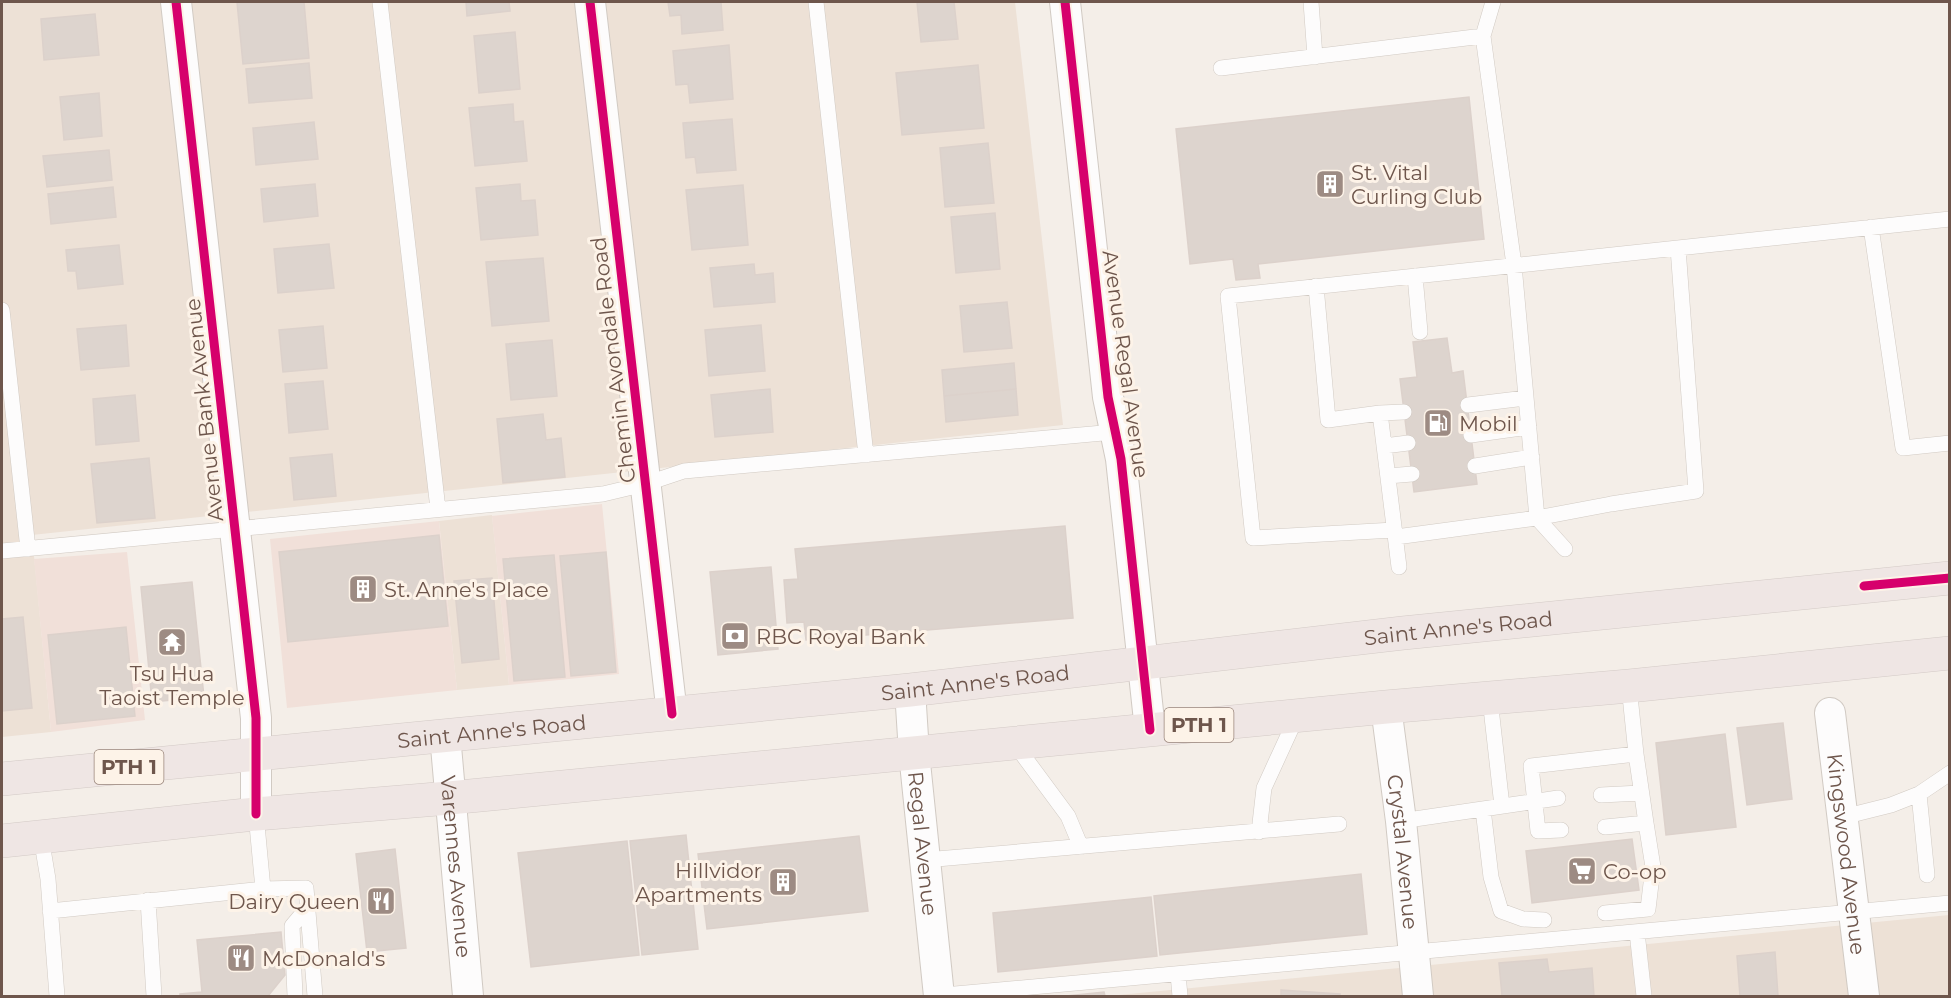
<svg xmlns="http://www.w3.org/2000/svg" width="1951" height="998" viewBox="0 0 1951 998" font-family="Montserrat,sans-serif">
  <rect width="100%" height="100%" fill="#f4eee8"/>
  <!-- residential -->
  <path fill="#ede1d6" d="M2,2H1015L1063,425L32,535L51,732L2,737Z
    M492,515L509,685L457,690L439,521Z
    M1949,915V996H1108Z"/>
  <!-- commercial -->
  <path fill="#f1e0d9" d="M602,504L619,674L509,685L492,516Z
    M439,521L457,690L287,708L270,539Z
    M127,552L145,720L51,732L34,559Z"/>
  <!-- building -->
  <path fill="#ddd4ce" stroke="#dcd1cb" stroke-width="1.5" d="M237,2H304L309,58L243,64Z
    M466,2H509L510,11L467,16Z
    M668,2H721L723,30L682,34L681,15L670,16Z
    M917,2H954L958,39L921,42Z
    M95,14L99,55L44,60L41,19Z
    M515,32L520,89L479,93L474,36Z
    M729,45L733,99L690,103L688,84L676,85L673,51Z
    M309,63L312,98L249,103L246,69Z
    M978,65L984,128L902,135L896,73Z
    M99,93L102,136L64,140L60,97Z
    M1469,97L1484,239L1258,264L1260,278L1236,280L1233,259L1190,264L1176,129Z
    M513,104L514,122L523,121L527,161L475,166L469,108Z
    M732,119L736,170L697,173L695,157L686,158L683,123Z
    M314,122L318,159L256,165L253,128Z
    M988,143L994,203L945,207L940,148Z
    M109,150L112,180L47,187L43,156Z
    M315,184L318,216L264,222L261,189Z
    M520,184L521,201L535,200L538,235L481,240L476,188Z
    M743,185L748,245L692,250L686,190Z
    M113,187L116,217L51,224L48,194Z
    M995,213L1000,269L956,273L951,217Z
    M329,244L334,288L278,293L274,249Z
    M119,245L123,284L78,289L76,271H68L66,250Z
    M543,258L549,321L492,326L486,262Z
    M754,264L755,275L773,273L775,302L714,307L710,268Z
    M1007,302L1012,348L964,352L960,306Z
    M126,325L129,366L81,370L77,329Z
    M761,325L765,371L709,376L705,330Z
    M323,326L327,368L283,372L279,330Z
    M1447,338L1452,373L1463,371L1477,484L1414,492L1400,379L1417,377L1413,342Z
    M552,340L557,396L511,400L506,344Z
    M1014,363L1016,389L944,396L942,370Z
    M323,381L328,429L289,433L285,384Z
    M770,389L773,432L715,437L711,395Z
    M1016,389L1018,415L946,422L944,396Z
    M135,395L139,441L96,445L93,399Z
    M543,414L546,440L561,438L565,477L503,483L497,419Z
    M332,454L336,496L294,500L290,458Z
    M149,458L155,518L97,523L91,464Z
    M1065,526L1073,618L806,640L804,622L787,623L784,580L798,579L795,549Z
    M439,535L448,626L288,642L279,552Z
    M606,552L616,672L571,676L560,556Z
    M554,555L565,677L514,681L503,559Z
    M771,567L778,649L718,655L710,572Z
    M492,578L499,659L462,663L454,581Z
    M192,582L204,697L152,702L141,587Z
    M23,617L32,708L2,711V619Z
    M126,627L135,716L57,724L48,635Z
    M1783,723L1792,799L1747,805L1737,728Z
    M1725,734L1736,827L1666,835L1656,743Z
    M686,835L698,949L642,955L630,841Z
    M859,836L868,911L707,929L698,854Z
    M1632,839L1639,890L1532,903L1526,851Z
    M627,841L639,955L531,967L518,853Z
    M395,849L406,948L367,952L356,854Z
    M1361,874L1367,934L1160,955L1154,896Z
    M1151,897L1157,956L998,972L993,913Z
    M281,932L285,975L268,996H180V994L202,992L197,940Z
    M1775,952L1778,996H1740L1737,956Z
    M1547,959L1549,972L1592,968L1594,996H1502L1499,963Z
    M1281,990L1340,994V996H1281Z
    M1104,992L1105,996H1066Z"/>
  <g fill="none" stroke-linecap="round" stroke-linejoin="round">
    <!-- lane casing -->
    <g stroke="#d1cac3" stroke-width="16">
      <path id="lane" d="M380,2L438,509
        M816,2L866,455
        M1311,2L1315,57
        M1483,36L1514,265L1537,518L1565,549
        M1221,68L1483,36L1493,2
        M1871,227L1903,448L1950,443
        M1415,276L1420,332
        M1316,286L1328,420L1380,413L1399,567
        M2,310L28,549
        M1468,405L1526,398
        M1380,413L1404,412
        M1471,435L1529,427
        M1384,446L1408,443
        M1475,466L1532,457
        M1388,476L1412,474
        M1394,530L1253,538L1228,296L1950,219
        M1396,537L1537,518L1611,504L1696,491L1678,248
        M2,551L603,494L645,484L684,471L1114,432
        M1629,686L1636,754
        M1490,699L1502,806
        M1014,743L1068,816L1081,847
        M1919,794L1927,875
        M1601,795L1641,793
        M1483,809L1491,877L1501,911L1523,919L1544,920
        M256,814L263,889
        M1843,817L1891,805L1919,794L1950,773
        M1401,821L1558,798
        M1561,830L1538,831L1531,766L1636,754L1646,823L1605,827
        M1259,832L1264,788L1297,716
        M41,837L48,879L57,996
        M925,860L1339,824
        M148,900L154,996
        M50,911L263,889L306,888L315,996
        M1605,913L1648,909L1653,867L1646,823
        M1637,932L1644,996
        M1178,974L1180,996
        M295,996L292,926L308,907
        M933,996L1950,903"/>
    </g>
    <!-- street casing -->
    <g stroke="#d1cac3" stroke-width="32">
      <g id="street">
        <path d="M176,2L256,718V814"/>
        <path d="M590,2L672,714"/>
        <path d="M1065,2L1108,397L1121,459L1150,730"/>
        <path id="s1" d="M910,690L914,753L939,996"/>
        <path id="s2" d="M1386,707L1401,821L1418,996"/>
        <path id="s3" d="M1830,713L1864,996"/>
        <path id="s4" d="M445,735L468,996"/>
      </g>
    </g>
    <!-- highway casing -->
    <g stroke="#d3cac6" stroke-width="34">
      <g id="highway">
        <path id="s5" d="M2,779L910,690L1403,633L1950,578"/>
        <path d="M2,841L256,814L449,798L1386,707L1629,686L1950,653"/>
      </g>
    </g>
    <!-- lane -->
    <use href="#lane" stroke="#fdfcfc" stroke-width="15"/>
    <!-- street -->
    <use href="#street" stroke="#fdfcfc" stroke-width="30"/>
    <!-- highway -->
    <use href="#highway" stroke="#efe6e4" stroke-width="33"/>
    <!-- cycleway casing -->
    <g stroke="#fdf3e8" stroke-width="13">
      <path id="cycleway" d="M176,2L256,718V814
        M590,2L672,714
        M1065,2L1108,397L1121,459L1150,730
        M1864,586L1950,578"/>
    </g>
    <!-- cycleway -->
    <use href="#cycleway" stroke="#d6006c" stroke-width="9"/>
  </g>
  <!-- icons -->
  <defs>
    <g id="building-square" transform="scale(1.5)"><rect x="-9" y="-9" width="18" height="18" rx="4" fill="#9d8b83" stroke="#fdf3e8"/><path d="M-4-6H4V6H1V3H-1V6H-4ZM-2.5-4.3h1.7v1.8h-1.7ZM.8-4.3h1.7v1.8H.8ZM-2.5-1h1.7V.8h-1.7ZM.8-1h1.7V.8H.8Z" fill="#fff"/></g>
    <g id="fuel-square" transform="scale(1.5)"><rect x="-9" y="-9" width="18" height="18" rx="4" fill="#9d8b83" stroke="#fdf3e8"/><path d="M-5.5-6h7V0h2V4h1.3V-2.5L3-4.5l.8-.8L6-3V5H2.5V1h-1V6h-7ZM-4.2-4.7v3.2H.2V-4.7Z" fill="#fff"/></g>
    <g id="bank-square" transform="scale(1.5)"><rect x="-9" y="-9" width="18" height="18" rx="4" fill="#9d8b83" stroke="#fdf3e8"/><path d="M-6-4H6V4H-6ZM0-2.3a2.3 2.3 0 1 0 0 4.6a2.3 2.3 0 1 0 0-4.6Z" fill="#fff"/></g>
    <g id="temple-square" transform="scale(1.5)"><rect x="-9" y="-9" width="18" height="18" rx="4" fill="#9d8b83" stroke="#fdf3e8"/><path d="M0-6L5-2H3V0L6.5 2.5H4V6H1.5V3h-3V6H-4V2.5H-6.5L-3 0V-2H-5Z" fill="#fff"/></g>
    <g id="supermarket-square" transform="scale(1.5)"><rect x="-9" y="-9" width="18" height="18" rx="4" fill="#9d8b83" stroke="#fdf3e8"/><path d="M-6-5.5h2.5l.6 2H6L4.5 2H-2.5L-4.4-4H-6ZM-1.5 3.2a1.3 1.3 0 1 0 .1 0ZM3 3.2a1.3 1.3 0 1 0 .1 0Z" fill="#fff"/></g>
    <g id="restaurant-square" transform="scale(1.5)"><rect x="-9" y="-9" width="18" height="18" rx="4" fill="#9d8b83" stroke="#fdf3e8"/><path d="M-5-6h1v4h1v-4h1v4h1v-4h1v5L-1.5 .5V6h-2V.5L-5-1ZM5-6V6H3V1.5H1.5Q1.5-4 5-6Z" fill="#fff"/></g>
  </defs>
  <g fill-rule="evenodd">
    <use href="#building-square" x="1330" y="184"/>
    <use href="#fuel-square" x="1438" y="423"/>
    <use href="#building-square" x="363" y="589"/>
    <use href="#bank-square" x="735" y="636"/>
    <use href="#temple-square" x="172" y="642"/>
    <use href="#supermarket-square" x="1582" y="871"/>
    <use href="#building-square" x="783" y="882"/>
    <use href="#restaurant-square" x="381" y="901"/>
    <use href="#restaurant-square" x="241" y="958"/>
  </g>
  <g text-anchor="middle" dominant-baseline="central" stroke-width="6" stroke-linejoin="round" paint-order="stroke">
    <!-- shield labels -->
    <g fill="#fdf3e8" stroke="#99857b" stroke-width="1.5">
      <rect x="1164.5" y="708" width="69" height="34" rx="4.5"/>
      <rect x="94.5" y="750" width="69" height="34" rx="4.5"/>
    </g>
    <g font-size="20" font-weight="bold" fill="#6e564c">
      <text x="1199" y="725">PTH 1</text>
      <text x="129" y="767">PTH 1</text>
    </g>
    <!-- poi labels -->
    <g font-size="21" fill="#6e564c" stroke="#fdf3e8" text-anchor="start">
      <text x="1351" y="172">St. Vital<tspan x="1351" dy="24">Curling Club</tspan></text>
      <text x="1459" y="423">Mobil</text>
      <text x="384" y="589">St. Anne's Place</text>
      <text x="756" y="636">RBC Royal Bank</text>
      <text x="172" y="673" text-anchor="middle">Tsu Hua<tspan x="172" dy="24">Taoist Temple</tspan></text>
      <text x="762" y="870" text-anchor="end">Hillvidor<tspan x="762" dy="24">Apartments</tspan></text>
      <text x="1603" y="871">Co-op</text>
      <text x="360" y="901" text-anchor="end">Dairy Queen</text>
      <text x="262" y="958">McDonald's</text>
    </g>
    <!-- street labels -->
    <g font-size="21" fill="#6e564c" stroke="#fdf3e8">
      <text transform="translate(613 360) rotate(-97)">Chemin Avondale Road</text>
      <text transform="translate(1126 364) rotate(82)">Avenue Regal Avenue</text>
      <text transform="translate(204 410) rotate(-96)">Avenue Bank Avenue</text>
      <text stroke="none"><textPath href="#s5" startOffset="1464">Saint Anne's Road</textPath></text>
      <text stroke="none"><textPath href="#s5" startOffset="978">Saint Anne's Road</textPath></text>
      <text stroke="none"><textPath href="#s5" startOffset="492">Saint Anne's Road</textPath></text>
      <text stroke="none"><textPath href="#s1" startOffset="154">Regal Avenue</textPath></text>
      <text stroke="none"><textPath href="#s2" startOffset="146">Crystal Avenue</textPath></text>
      <text stroke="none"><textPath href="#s3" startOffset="142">Kingswood Avenue</textPath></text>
      <text stroke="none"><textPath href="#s4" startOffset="132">Varennes Avenue</textPath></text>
    </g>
  </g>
  <!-- border -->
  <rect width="1951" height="998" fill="none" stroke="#6e564c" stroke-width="6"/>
</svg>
